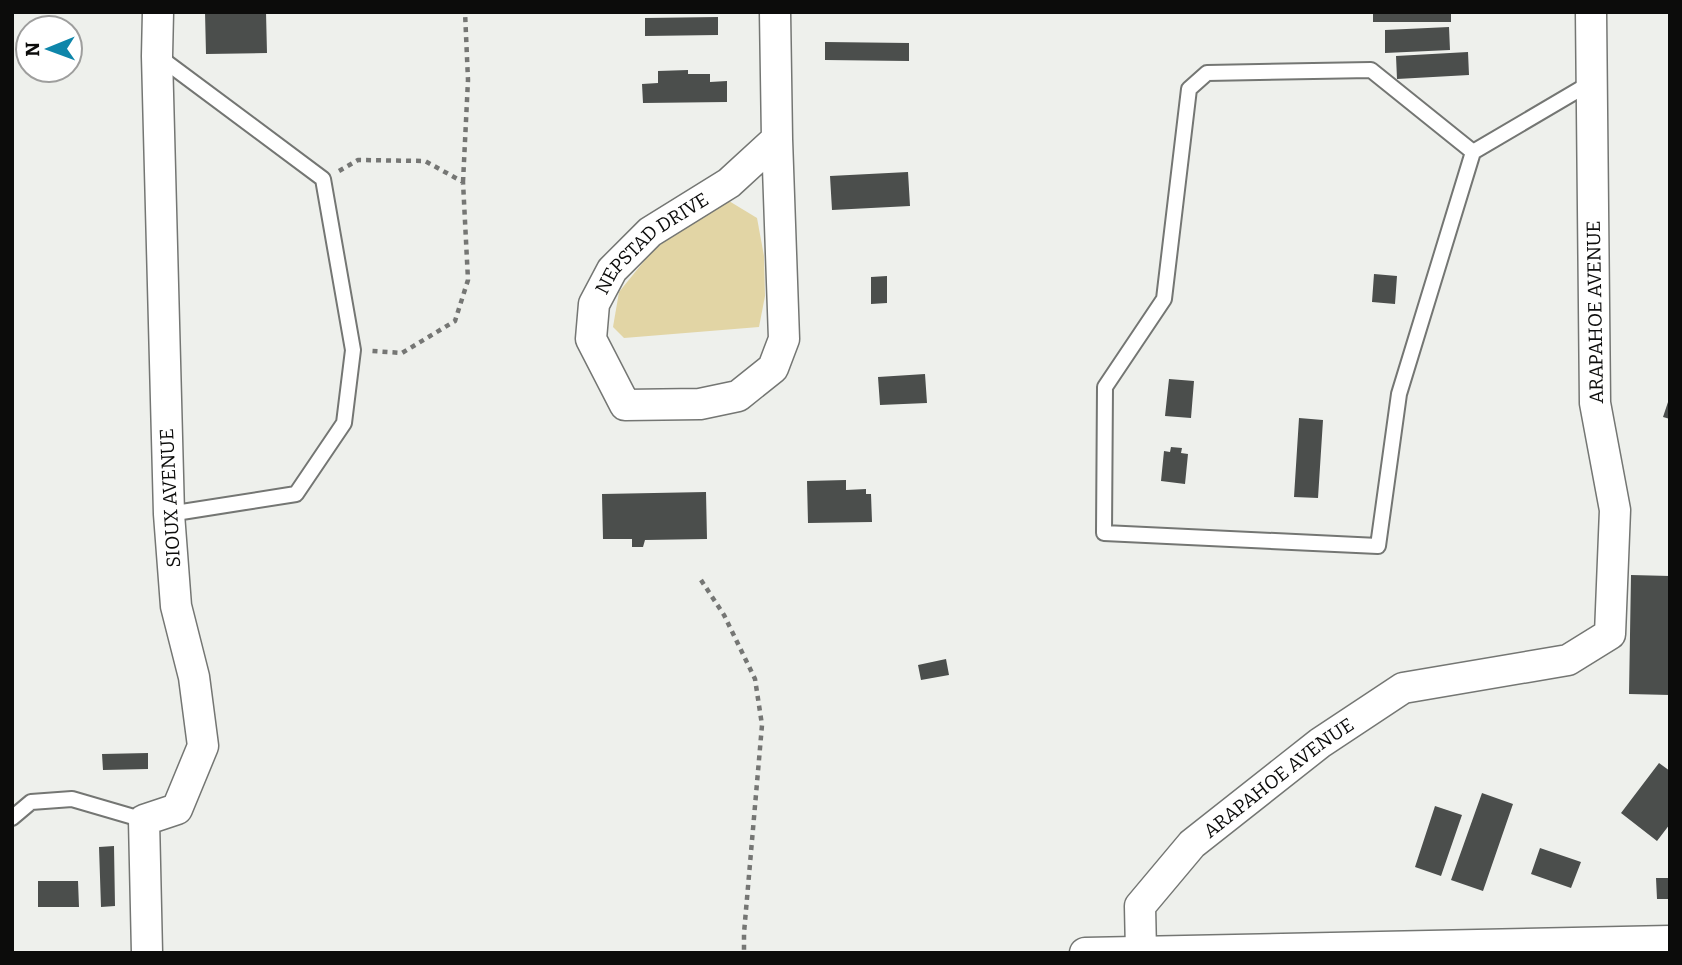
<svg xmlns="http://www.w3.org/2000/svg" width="1682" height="965" viewBox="0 0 1682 965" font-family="Bitter,serif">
  <rect width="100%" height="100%" fill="#eef0ec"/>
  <!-- green -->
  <path fill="#e2d5a5" d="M729,201L757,218L764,256L765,296L759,327L624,338L613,327L619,292L649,255L685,223Z"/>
  <!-- building -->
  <path fill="#4b4e4c" d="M205,12H266L267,53L206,54Z
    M1373,12H1451V22H1373Z
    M718,17V35L645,36V18Z
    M1449,27L1450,50L1385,53V30Z
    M825,42L909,43V61L825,60Z
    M1468,52L1469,75L1397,79L1396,56Z
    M688,70V74H710V82L727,81V102L643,103L642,84L658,83V71Z
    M908,172L910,206L832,210L830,176Z
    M1374,274L1397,276L1395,304L1372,302Z
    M887,276V303L871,304V277Z
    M925,374L927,403L880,405L878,377Z
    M1169,379L1194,381L1191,418L1165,416Z
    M1669,399H1670V419L1663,417Z
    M1299,418L1323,420L1318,498L1294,497Z
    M1171,447L1182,448L1181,453L1188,454L1185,484L1161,481L1164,451L1170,452Z
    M846,480V490L866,489V494H871L872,522L808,523L807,481Z
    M706,492L707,539L645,540L643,547H632V539H603L602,494Z
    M1631,575L1670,576V695L1629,694Z
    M946,659L949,675L921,680L918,665Z
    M148,753V769L103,770L102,754Z
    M1659,763L1670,771V824L1657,841L1621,813Z
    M1482,793L1513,804L1483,891L1451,880Z
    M1435,806L1462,815L1441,876L1415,867Z
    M114,846L115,906L101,907L99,847Z
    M1540,848L1581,862L1571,888L1531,874Z
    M1656,878H1670V899H1657Z
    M38,881H78L79,907H38Z"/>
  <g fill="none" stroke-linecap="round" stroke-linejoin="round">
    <!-- service casing -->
    <g stroke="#747673" stroke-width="18">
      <path id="service" d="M158,56L323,179L353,350L344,423L296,494L169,514
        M1473,152L1371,70L1207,73L1189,89L1164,299L1105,387L1104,533L1378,546L1399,394L1473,152L1592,82
        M12,818L31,802L72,799L144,820"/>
    </g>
    <!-- minor casing -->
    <g stroke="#747673" stroke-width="33">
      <g id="minor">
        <path id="s1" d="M775,12L777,139L784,339L773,368L738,396L700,404L625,405L591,339L594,304L612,270L650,232L729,183L777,139"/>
        <path id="s2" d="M1141,952L1140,906L1192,844L1320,743L1403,688L1568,660L1610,634L1615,510L1595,403L1591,12"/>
        <path d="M147,953L144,820L177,809L203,746L194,677L176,606L169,514L157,56L158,12"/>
        <path d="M1085,953L1670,941"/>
      </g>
    </g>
    <!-- path -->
    <path stroke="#757674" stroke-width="4.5" stroke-dasharray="5 5" stroke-linecap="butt" d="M339,171L358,160L425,161L463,182L468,280L455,321L402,353L372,351
      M463,182L468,80L465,12
      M701,580L724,615L755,679L762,725L744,933V953"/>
    <!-- service -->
    <use href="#service" stroke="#fff" stroke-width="14"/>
    <!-- minor -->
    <use href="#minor" stroke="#fff" stroke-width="30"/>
  </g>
  <g text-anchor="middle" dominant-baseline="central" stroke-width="7" stroke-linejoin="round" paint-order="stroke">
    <!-- street labels -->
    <g font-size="19" fill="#0c0c0b" stroke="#fff">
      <text stroke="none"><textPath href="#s1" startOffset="712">NEPSTAD DRIVE</textPath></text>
      <text transform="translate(1595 312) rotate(-91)">ARAPAHOE AVENUE</text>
      <text transform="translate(170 498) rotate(-93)">SIOUX AVENUE</text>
      <text stroke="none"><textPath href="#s2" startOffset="236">ARAPAHOE AVENUE</textPath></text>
    </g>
  </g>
  <!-- border -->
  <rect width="1682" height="965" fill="none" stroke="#0c0c0b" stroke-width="28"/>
  <!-- north arrow -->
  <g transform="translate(49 49) rotate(269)"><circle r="33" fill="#ffffff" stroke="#9e9e9d" stroke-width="2"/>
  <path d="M0-5L12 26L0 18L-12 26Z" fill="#0e86aa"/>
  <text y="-10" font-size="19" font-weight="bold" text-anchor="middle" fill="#0c0c0b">N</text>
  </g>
</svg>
